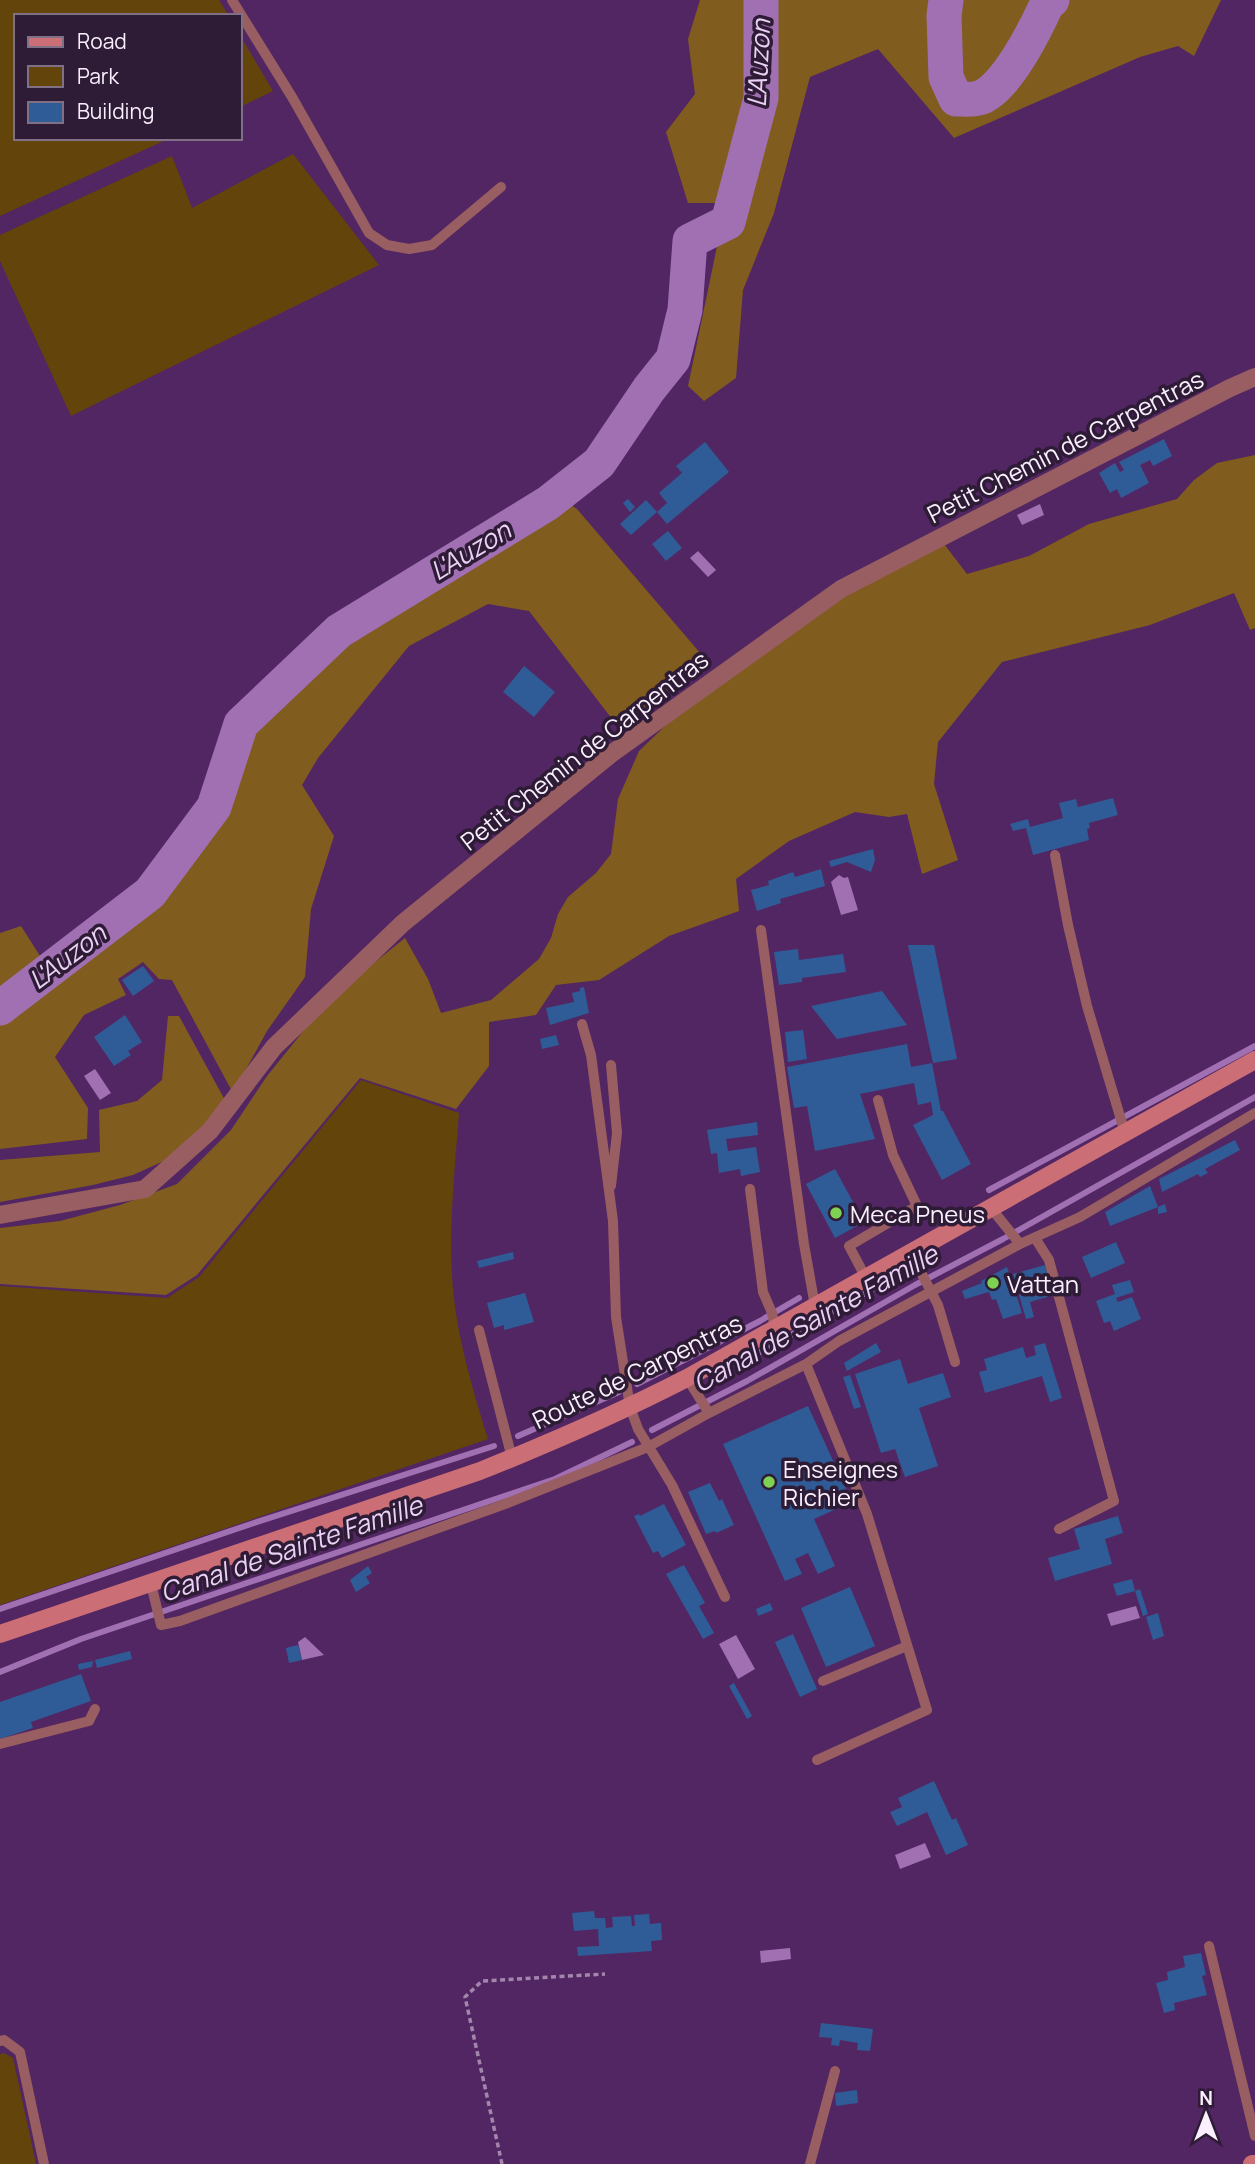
<svg xmlns="http://www.w3.org/2000/svg" width="1255" height="2164" viewBox="0 0 1255 2164" font-family="Manrope,sans-serif">
  <rect width="100%" height="100%" fill="#522662"/>
  <!-- green -->
  <path fill="#63440a" d="M0,0H219L229,16H16V138H170L0,216Z
    M240,35L273,91L240,107Z
    M293,154L379,265L71,416L0,261V235L172,156L192,208Z
    M361,1080L459,1113C455,1167 449,1222 452,1276C455,1331 472,1387 488,1439L0,1605V1286L167,1298L199,1277Z
    M4,2053L13,2058L36,2164H0V2054Z"/>
  <!-- forest -->
  <path fill="#815c1f" d="M700,0H1221L1194,56L1178,46L1140,57L954,138L878,49L810,77L774,213L743,290L736,378L704,401L688,386L726,203H688L666,132L695,94L688,39Z
    M1255,455V628L1250,630L1234,593L1150,625L1002,662L938,742L934,784L958,860L922,874L907,814L889,817L855,812L789,841L736,879L739,911L669,936L599,980L556,985L536,1015L489,1022V1066L456,1109L360,1078L197,1275L166,1295L0,1284V1228L60,1221L120,1205L177,1184L231,1130L267,1076L318,1013L354,979L405,938L428,979L441,1013L491,1000L539,959L551,938L558,914L568,897L596,873L611,854L618,799L639,751L689,703L835,602L944,544L967,574L1029,556L1089,524L1177,499L1194,480L1217,463Z
    M561,498L577,509L707,661L619,728L529,611L488,604L409,646L318,758L302,785L334,836L311,909L305,977L267,1031L233,1093L172,980L159,979L143,962L118,979L126,995L84,1015L55,1057L88,1108L87,1139L0,1149V933L21,926L54,978L156,901L223,812L248,731L267,716L346,639L551,507Z
    M168,1016H179L226,1102L219,1112L166,1160L133,1175L93,1185L0,1202V1160L100,1152L99,1110L137,1101L162,1080Z"/>
  <!-- water -->
  <path fill="#a070b3" d="M1040,504L1044,515L1022,525L1017,515Z
    M698,551L716,570L708,577L690,558Z
    M839,875L844,878L848,877L858,910L841,915L831,882Z
    M95,1069L111,1093L100,1100L84,1076Z
    M1136,1606L1140,1618L1111,1626L1107,1614Z
    M736,1635L755,1669L738,1679L719,1644Z
    M305,1637L324,1655L302,1660L298,1642Z
    M925,1843L931,1857L900,1869L895,1855Z
    M790,1948L791,1959L761,1963L760,1951Z"/>
  <g fill="none" stroke-linecap="round" stroke-linejoin="round">
    <!-- stream -->
    <path stroke="#a070b3" stroke-width="6" d="M989,1190L1255,1046
      M737,1365L896,1276
      M637,1384L760,1321L799,1298
      M652,1430L747,1381L915,1285L1003,1239L1255,1097
      M518,1436L619,1392
      M0,1609L254,1523L494,1446
      M0,1672L81,1639L555,1479L632,1442"/>
    <!-- river -->
    <path stroke="#a070b3" stroke-width="35" d="M946,0L944,16L946,77L956,99C963,99 972,100 979,98C1005,91 1036,28 1047,4L1052,0
      M0,1008L150,893L214,807L241,724L339,631L548,503L599,463L649,389L673,359L685,310L690,241L728,222L761,98V0"/>
  </g>
  <!-- building -->
  <path fill="#2f5c97" d="M1164,439L1172,456L1153,466L1150,460L1140,465L1149,483L1121,498L1117,489L1110,493L1099,473L1115,463L1120,472L1124,470L1119,462Z
    M705,442L729,472L667,524L657,512L667,503L659,493L682,473L676,466Z
    M628,499L635,507L630,512L623,503Z
    M646,500L657,512L631,535L620,524Z
    M668,531L682,548L666,561L652,544Z
    M524,666L555,692L534,717L503,692Z
    M1113,798L1118,815L1089,823L1090,828L1087,829L1089,840L1033,855L1026,828L1013,831L1010,824L1028,819L1030,827L1063,818L1059,803L1076,799L1078,807Z
    M873,849L875,860L871,872L847,862L831,867L829,861Z
    M821,869L825,886L780,899L781,903L757,911L751,890L769,885L768,881L793,872L795,877Z
    M908,945H934L957,1059L933,1063Z
    M798,949L799,960L843,954L846,972L802,978V982L779,985L774,952Z
    M143,966L154,981L133,996L122,980Z
    M584,987L589,1013L550,1025L546,1008L574,1002L572,993L580,991V988Z
    M882,991L907,1025L837,1039L811,1006Z
    M125,1015L142,1042L128,1051L131,1055L114,1066L94,1037Z
    M803,1030L807,1059L788,1062L785,1032Z
    M556,1035L559,1045L542,1049L540,1039Z
    M907,1044L911,1067L932,1063L941,1111H943L971,1164L942,1180L913,1125L933,1115L931,1102L918,1105L914,1083L860,1094L875,1139L815,1151L807,1106L794,1108L787,1067Z
    M757,1122L758,1135L726,1139L728,1151L756,1147L760,1172L741,1176L740,1169L719,1173L717,1153L711,1154L707,1130Z
    M1235,1140L1240,1150L1205,1169L1208,1173L1200,1177L1198,1174L1162,1192L1159,1179Z
    M835,1169L864,1222L835,1238L806,1184Z
    M1150,1186L1158,1207L1165,1204L1167,1212L1158,1214V1207L1110,1226L1105,1212Z
    M1116,1242L1125,1263L1091,1278L1082,1257Z
    M513,1252L514,1259L479,1268L477,1261Z
    M1045,1265L1054,1295L1030,1302L1034,1317L1026,1319L1013,1274Z
    M1007,1267L1022,1313L1003,1319L996,1299L992,1300L989,1292L965,1299L962,1291L982,1283L981,1281Z
    M1130,1280L1134,1292L1116,1298L1118,1302L1132,1297L1141,1319L1114,1331L1110,1321L1104,1323L1096,1301L1115,1294L1112,1285Z
    M525,1293L534,1322L504,1330V1325L494,1328L487,1303Z
    M876,1343L881,1352L847,1371L844,1363Z
    M1045,1343L1062,1398L1050,1402L1042,1376L985,1393L979,1372L987,1370L984,1359L1023,1347L1026,1358L1036,1355L1034,1346Z
    M900,1359L908,1384L943,1373L951,1397L919,1408L938,1466L905,1477L895,1449L881,1453L855,1374Z
    M850,1375L861,1407L854,1409L843,1377Z
    M808,1406L852,1502L814,1519L835,1566L818,1574L808,1553L795,1559L802,1574L785,1581L723,1444Z
    M710,1483L719,1501L722,1499L734,1525L716,1533L715,1531L706,1534L688,1492Z
    M664,1504L686,1545L662,1558L658,1551L653,1553L634,1516L639,1514L640,1516Z
    M1118,1516L1123,1533L1105,1539L1112,1564L1055,1581L1048,1558L1080,1549L1074,1529Z
    M684,1565L705,1603L699,1606L714,1633L703,1639L666,1574Z
    M368,1566L372,1573L366,1577L370,1583L356,1592L350,1580Z
    M1132,1579L1135,1591L1140,1589L1148,1614L1143,1616L1135,1591L1117,1596L1113,1584Z
    M850,1587L875,1646L826,1667L801,1608Z
    M770,1603L773,1610L758,1616L756,1609Z
    M1158,1613L1164,1636L1153,1640L1146,1617Z
    M793,1634L817,1689L800,1697L775,1642Z
    M298,1645L302,1660L289,1663L286,1648Z
    M130,1651L132,1659L97,1668L95,1660Z
    M93,1661L92,1667L79,1670L78,1664Z
    M81,1674L91,1701L31,1722L33,1728L0,1739V1702Z
    M734,1683L752,1716L747,1719L729,1686Z
    M934,1781L952,1820L956,1818L968,1845L946,1855L927,1812L897,1826L890,1812L902,1807L898,1798Z
    M594,1911L595,1918H605L606,1928L613,1927L612,1917L631,1916L632,1926H635L634,1915L649,1914L650,1924L661,1923L662,1940L651,1941L652,1951L578,1956L577,1947L599,1946L598,1929L574,1931L572,1913Z
    M1201,1953L1206,1975L1202,1976L1207,1995L1174,2003L1175,2010L1164,2013L1156,1983L1168,1980L1167,1972L1185,1967L1183,1956Z
    M821,2023L873,2029L870,2051L857,2050L858,2043L840,2040L839,2046L831,2045L832,2038L819,2037Z
    M857,2090L858,2103L836,2106L835,2093Z"/>
  <g fill="none" stroke-linecap="round" stroke-linejoin="round">
    <!-- path -->
    <path stroke="#a286ac" stroke-width="3.5" stroke-dasharray="5 3.5" stroke-linecap="butt" d="M502,2164L465,1997L482,1981L605,1974"/>
    <!-- lane -->
    <path stroke="#995e61" stroke-width="10" d="M232,0L292,97L369,233L387,245L409,249L432,245L501,187
      M1055,855L1068,925L1087,1006L1125,1133
      M761,930L804,1244L815,1306
      M582,1024L591,1055L613,1221L616,1317L630,1407L638,1429L672,1485L725,1597
      M611,1186L617,1133L611,1065
      M750,1189L763,1292L772,1313L775,1329
      M991,1208L1020,1244L1080,1217L1255,1113
      M1035,1238L1049,1260L1114,1501L1059,1529
      M911,1253L938,1305L955,1362
      M866,1278L849,1246L917,1206L893,1155L878,1100
      M479,1330L512,1458
      M806,1364L839,1341L1020,1244
      M687,1378L709,1413L806,1364L867,1514L927,1710L817,1760
      M151,1584L161,1625L180,1621L505,1504L648,1447L709,1413
      M823,1681L907,1646
      M0,1744L89,1721L95,1709
      M1209,1946L1255,2136
      M0,2041L4,2040L20,2052L44,2164
      M810,2164L835,2071"/>
    <!-- street -->
    <path stroke="#995e61" stroke-width="18" d="M0,1215L145,1189L210,1131L274,1047L403,923L611,754L841,589L1230,388L1255,377"/>
    <!-- secondary -->
    <path stroke="#cb6e75" stroke-width="18" d="M0,1634L480,1471C550,1443 619,1413 687,1378L1255,1060
      M1252,2164H1255"/>
  </g>
  <!-- markers -->
  <g fill="#7ed153" stroke="#2e1b35" stroke-width="2.5">
    <circle cx="836" cy="1213" r="7"/>
    <circle cx="993" cy="1283" r="7"/>
    <circle cx="769" cy="1482" r="7"/>
  </g>
  <g text-anchor="middle" dominant-baseline="central" stroke-width="7" stroke-linejoin="round" paint-order="stroke">
    <!-- street labels -->
    <g font-size="24" fill="#f9effd" stroke="#2e1b35">
      <text transform="translate(1065 446) rotate(-27)">Petit Chemin de Carpentras</text>
      <text transform="translate(584 750) rotate(-38)">Petit Chemin de Carpentras</text>
      <text transform="translate(637 1371) rotate(-26)">Route de Carpentras</text>
    </g>
    <!-- poi labels -->
    <g font-size="24" fill="#f9effd" stroke="#2e1b35" text-anchor="start">
      <text x="850" y="1213">Meca Pneus</text>
      <text x="1007" y="1283">Vattan</text>
      <text x="783" y="1468">Enseignes<tspan x="783" dy="28">Richier</tspan></text>
    </g>
    <!-- water labels -->
    <g font-size="26" font-style="italic" fill="#ebd1f6" stroke="#2e1b35">
      <text transform="translate(758 63) rotate(-87)">L'Auzon</text>
      <text transform="translate(470 550) rotate(-31)">L'Auzon</text>
      <text transform="translate(67 956) rotate(-37)">L'Auzon</text>
      <text transform="translate(815 1318) rotate(-29)">Canal de Sainte Famille</text>
      <text transform="translate(291 1548) rotate(-19)">Canal de Sainte Famille</text>
    </g>
  </g>
  <!-- legend -->
  <rect x="14" y="14" width="228" height="126" fill="#2e1b35" stroke="#7f7085" stroke-width="2"/>
  <rect x="28" y="37" width="35" height="10" fill="#cb6e75" stroke="#7f7085" stroke-width="2"/>
  <text x="77" y="49" font-size="21" fill="#f9effd">Road</text>
  <rect x="28" y="66" width="35" height="21" fill="#63440a" stroke="#7f7085" stroke-width="2"/>
  <text x="77" y="84" font-size="21" fill="#f9effd">Park</text>
  <rect x="28" y="102" width="35" height="21" fill="#2f5c97" stroke="#7f7085" stroke-width="2"/>
  <text x="77" y="119" font-size="21" fill="#f9effd">Building</text>
  <!-- north arrow -->
  <g transform="translate(1206 2115)" stroke="#2e1b35" stroke-width="5" paint-order="stroke">
  <path d="M0-5L12 26L0 18L-12 26Z" fill="#f9effd"/>
  <text y="-10" font-size="19" font-weight="bold" text-anchor="middle" fill="#f9effd">N</text>
  </g>
</svg>
